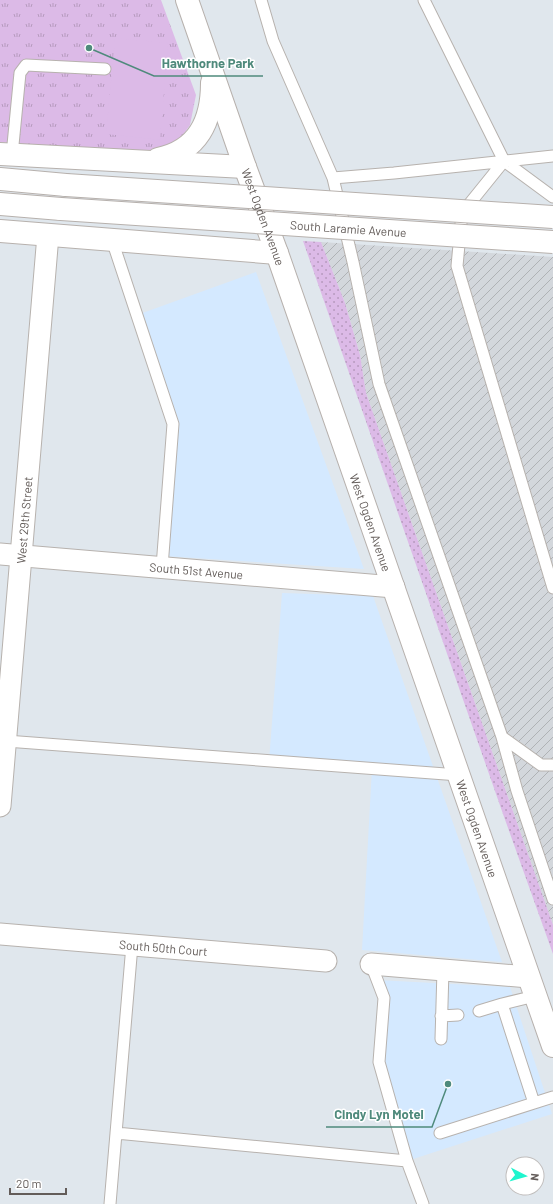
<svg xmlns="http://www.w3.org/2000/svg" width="553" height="1204" viewBox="0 0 553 1204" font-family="Barlow,sans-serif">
  <defs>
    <pattern id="industrial-furrows" width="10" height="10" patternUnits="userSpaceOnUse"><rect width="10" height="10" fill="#d3d7dc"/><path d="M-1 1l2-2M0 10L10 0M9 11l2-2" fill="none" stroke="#afb2b5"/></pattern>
    <pattern id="grass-dots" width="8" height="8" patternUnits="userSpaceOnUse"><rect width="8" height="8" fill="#dcbae7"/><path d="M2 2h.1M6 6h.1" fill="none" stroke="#b69abe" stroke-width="1.8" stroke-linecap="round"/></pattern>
    <pattern id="park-tufts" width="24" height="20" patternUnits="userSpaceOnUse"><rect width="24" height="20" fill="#dcbae7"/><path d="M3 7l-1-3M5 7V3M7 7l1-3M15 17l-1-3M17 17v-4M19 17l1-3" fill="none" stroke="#b69abe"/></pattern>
  </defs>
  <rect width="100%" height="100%" fill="#e0e7ed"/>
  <!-- commercial -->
  <path fill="#d4e9ff" d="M256,272L364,569L163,556L173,424L137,315Z
    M282,593L373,596L502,962L362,950L372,768L269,761Z
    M377,980L510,987L552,1114L407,1161L379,1062L384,998Z"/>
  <!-- industrial -->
  <path fill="url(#industrial-furrows)" d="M321,242L553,257V925L366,393L360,355L345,303Z"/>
  <!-- grass -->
  <path fill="url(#grass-dots)" d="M303,241L321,242L345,303L360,355L366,393L553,925V954L503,814Z"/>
  <!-- park -->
  <path fill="url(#park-tufts)" d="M0,0H161L196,95L190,125L174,148L120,154L0,142Z"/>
  <!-- pitch -->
  <path fill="#dcbae7" d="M115,38L168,43L160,140L106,134Z"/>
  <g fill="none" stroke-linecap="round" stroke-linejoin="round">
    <!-- lane casing -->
    <g stroke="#b7b2ae" stroke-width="13">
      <path id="lane" d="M261,0L273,41L333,178L394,173L553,156
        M424,0L504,161L553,197
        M12,155L20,73L26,65L105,69
        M504,161L462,213L457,266L553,588
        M333,178L353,262L379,384L502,737L541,765H553
        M112,240L173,424L162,567
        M502,737L517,791L553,899
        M6,741L459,775
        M371,964L384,998L379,1062L407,1161L423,1204
        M479,1011L502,1004
        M441,1016L458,1015
        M441,1039L443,970
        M534,1103L502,1004L535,996
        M116,1133L407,1161
        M440,1133L553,1097
        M110,1204L132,945"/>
    </g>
    <!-- street casing -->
    <g stroke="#b7b2ae" stroke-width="23">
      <g id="street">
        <path id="s1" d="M0,554L394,587"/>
        <path id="s2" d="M0,806L48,235"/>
        <path id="s3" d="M0,934L326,961"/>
        <path d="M371,964L529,977"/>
      </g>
    </g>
    <!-- secondary casing -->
    <g stroke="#b7b1ad" stroke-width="24">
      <g id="secondary">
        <path id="s4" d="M187,0L245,167L277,253L553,1046"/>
        <path d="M0,154L245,167"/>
        <path d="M158,159C198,151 212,121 212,83"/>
        <path d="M0,179L66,185"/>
        <path d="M0,204L61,209"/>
        <path d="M0,231L277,253"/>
      </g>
    </g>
    <!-- lane -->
    <use href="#lane" stroke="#fff" stroke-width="11"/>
    <!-- street -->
    <use href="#street" stroke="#fff" stroke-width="21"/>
    <!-- secondary -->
    <use href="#secondary" stroke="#fff" stroke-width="22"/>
    <!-- secondary-bridge casing -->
    <g stroke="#b7b1ad" stroke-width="24" stroke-linecap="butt">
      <g id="secondary-bridge">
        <path d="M66,185L553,217"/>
        <path id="s5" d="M61,209L553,242"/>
      </g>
    </g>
    <!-- secondary-bridge -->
    <use href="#secondary-bridge" stroke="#fff" stroke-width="22"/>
  </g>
  <g text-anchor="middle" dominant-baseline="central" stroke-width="3" stroke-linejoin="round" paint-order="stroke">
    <!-- street labels -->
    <g font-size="12" fill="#635c59" stroke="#fff">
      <text stroke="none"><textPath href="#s4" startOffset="230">West Ogden Avenue</textPath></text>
      <text stroke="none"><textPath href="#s5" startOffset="288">South Laramie Avenue</textPath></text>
      <text stroke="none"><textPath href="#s2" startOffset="287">West 29th Street</textPath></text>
      <text stroke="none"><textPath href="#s4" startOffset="554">West Ogden Avenue</textPath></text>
      <text stroke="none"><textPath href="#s1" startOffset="197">South 51st Avenue</textPath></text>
      <text stroke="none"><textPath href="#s4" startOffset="878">West Ogden Avenue</textPath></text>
      <text stroke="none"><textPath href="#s3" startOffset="164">South 50th Court</textPath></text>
    </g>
  </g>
  <!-- callouts -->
  <path fill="none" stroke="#4f8a7c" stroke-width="1.5" d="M89 48L154 76H263M448 1084L432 1127H326"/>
  <g fill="#4f8a7c" stroke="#fff" stroke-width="1.5">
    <circle cx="89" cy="48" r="4"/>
    <circle cx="448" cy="1084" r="4"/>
  </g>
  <g font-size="13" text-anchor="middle" font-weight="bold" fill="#4f8a7c" stroke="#fff" stroke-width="3" stroke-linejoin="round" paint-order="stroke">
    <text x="208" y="68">Hawthorne Park</text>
    <text x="379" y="1119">Cindy Lyn Motel</text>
  </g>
  <!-- north arrow -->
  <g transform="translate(525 1176) rotate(96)"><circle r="19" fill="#ffffff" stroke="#c1bebd"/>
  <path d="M0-3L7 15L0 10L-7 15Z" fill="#1ff5ce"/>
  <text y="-6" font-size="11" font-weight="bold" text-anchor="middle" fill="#635c59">N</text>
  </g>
  <!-- scale -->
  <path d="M10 1188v6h56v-6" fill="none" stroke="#635c59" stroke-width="2"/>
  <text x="16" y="1188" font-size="12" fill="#635c59" stroke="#ffffff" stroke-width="3" paint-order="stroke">20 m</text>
</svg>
